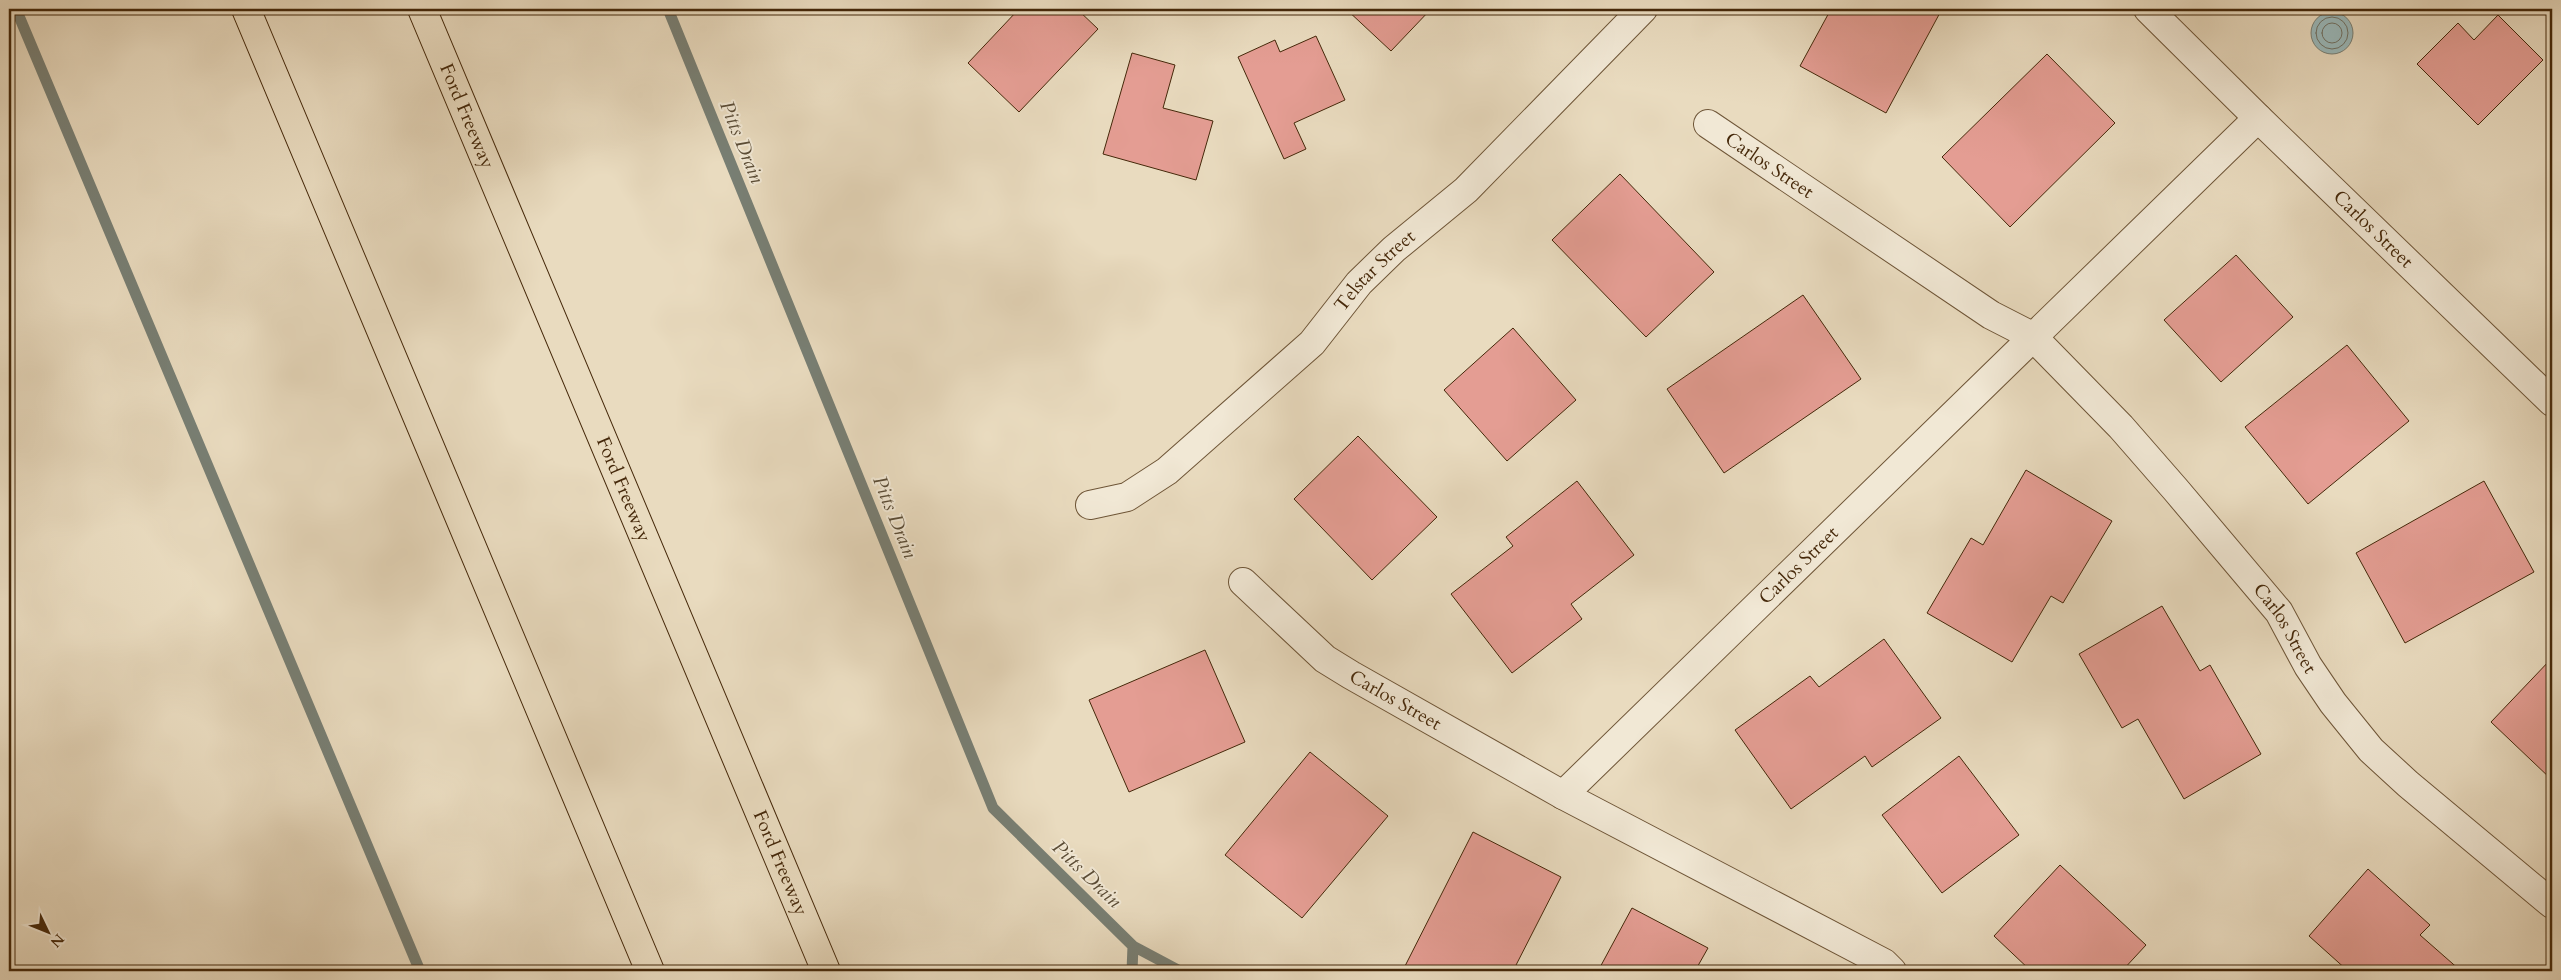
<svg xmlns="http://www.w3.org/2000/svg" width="2561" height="980" viewBox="0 0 2561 980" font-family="Cardo,serif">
  <rect width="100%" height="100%" fill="#e9dbbf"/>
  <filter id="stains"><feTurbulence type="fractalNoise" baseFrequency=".004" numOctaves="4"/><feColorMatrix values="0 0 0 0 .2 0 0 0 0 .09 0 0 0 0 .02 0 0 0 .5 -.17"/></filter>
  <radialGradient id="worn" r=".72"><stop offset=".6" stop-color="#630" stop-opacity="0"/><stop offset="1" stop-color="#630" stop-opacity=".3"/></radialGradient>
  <!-- water -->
  <path fill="#9ab9bb" stroke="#787f74" d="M2311 33a21 21 0 1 1 42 0a21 21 0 1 1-42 0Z"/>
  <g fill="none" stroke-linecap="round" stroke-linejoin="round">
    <!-- shore -->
    <path stroke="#707062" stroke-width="1" d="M2316 33a16 16 0 1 1 32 0a16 16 0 1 1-32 0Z
      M2322 33a10 10 0 1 1 20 0a10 10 0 1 1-20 0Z"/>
    <!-- stream -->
    <path stroke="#787f74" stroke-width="11" d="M16,9L420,971
      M668,9L993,808L1133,946L1180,971
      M1132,971L1133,946"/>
  </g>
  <!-- building -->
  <path fill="#e49d93" stroke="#45280a" d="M1014,9H1077L1098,29L1019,112L968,63L1017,11Z
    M1346,9H1431L1391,51Z
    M1831,9H1942L1886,113L1800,66Z
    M2498,15L2543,60L2478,125L2417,64L2458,23L2474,40Z
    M1316,36L1345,100L1294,123L1306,149L1284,159L1238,57L1275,40L1280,52Z
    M1132,53L1175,65L1163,108L1213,121L1196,180L1103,154Z
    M2047,54L2115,123L2010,227L1942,157Z
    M1620,174L1714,272L1646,337L1552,240Z
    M2236,255L2293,317L2221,382L2164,320Z
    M1803,295L1861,379L1724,473L1667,389Z
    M1513,328L1576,400L1507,461L1444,390Z
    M2347,345L2409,421L2308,504L2245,427Z
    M1358,436L1437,517L1372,580L1294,499Z
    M2026,470L2112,521L2063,603L2051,596L2012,662L1927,613L1971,538L1983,545Z
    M1577,481L1634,555L1571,604L1582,619L1512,673L1451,594L1513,546L1506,537Z
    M2484,481L2534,572L2405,643L2356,553Z
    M2162,606L2200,671L2210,665L2261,754L2184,799L2138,719L2122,728L2079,654Z
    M1884,639L1941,718L1872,767L1865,756L1791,809L1735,730L1810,676L1819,687Z
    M1205,650L1245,742L1129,792L1089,700Z
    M2552,658V780L2491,722Z
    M1310,752L1388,816L1302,918L1225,855Z
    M1959,756L2019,835L1942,893L1882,815Z
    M1473,832L1561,877L1513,971H1405L1403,970Z
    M2060,865L2146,945L2122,971H2031L1994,936Z
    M2368,869L2430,925L2420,935L2461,971H2348L2309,936Z
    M1632,908L1708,948L1695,971H1598Z"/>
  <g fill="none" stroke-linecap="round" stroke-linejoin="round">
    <!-- minor casing -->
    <g stroke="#6e5537" stroke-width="30">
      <g id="minor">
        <path id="s1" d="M2148,9L2258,118L2552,402"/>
        <path id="s2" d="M1708,124L1991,315L2032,336L2121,427L2176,490L2279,612L2308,666L2333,703L2371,750L2408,784L2552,904"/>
        <path id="s3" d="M1090,505L1127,497L1167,471L1312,343L1359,283L1394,249L1466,190L1643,9"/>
        <path id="s4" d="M1243,582L1325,659L1351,675L1563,795L1884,963L1892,971"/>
        <path id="s5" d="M1563,795L2258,118"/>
      </g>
    </g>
    <!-- motorway casing -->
    <g stroke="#45280a" stroke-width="30">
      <g id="motorway">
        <path d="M246,9L650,971"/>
        <path id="s6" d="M422,9L826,971"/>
      </g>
    </g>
    <!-- minor -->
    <use href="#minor" stroke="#f1e8d5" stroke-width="28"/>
    <!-- motorway -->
    <use href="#motorway" stroke="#e9dbbf" stroke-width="28"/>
  </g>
  <g text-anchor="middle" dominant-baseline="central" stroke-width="4" stroke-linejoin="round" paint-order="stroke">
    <!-- street labels -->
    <g font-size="19" fill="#45280a" stroke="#f1e8d5">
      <text stroke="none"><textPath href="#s6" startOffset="116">Ford Freeway</textPath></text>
      <text stroke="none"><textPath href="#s2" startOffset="74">Carlos Street</textPath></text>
      <text stroke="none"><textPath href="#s1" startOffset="315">Carlos Street</textPath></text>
      <text stroke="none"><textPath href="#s3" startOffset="375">Telstar Street</textPath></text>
      <text stroke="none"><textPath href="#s6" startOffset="521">Ford Freeway</textPath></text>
      <text stroke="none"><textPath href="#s5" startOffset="329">Carlos Street</textPath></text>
      <text stroke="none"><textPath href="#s2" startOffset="775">Carlos Street</textPath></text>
      <text stroke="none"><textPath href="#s4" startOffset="194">Carlos Street</textPath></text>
      <text stroke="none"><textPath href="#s6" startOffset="926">Ford Freeway</textPath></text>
    </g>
    <!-- water labels -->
    <g font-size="20" font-style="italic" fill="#5a4c36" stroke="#f1e8d5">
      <text transform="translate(742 142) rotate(68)">Pitts Drain</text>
      <text transform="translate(895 517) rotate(68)">Pitts Drain</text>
      <text transform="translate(1087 874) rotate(44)">Pitts Drain</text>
    </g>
  </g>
  <!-- margin -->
  <rect width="2561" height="980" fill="none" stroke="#e9dbbf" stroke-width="30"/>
  <rect x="10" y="10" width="2541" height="960" fill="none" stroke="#45280a" stroke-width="2.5"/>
  <rect x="15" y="15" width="2531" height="950" fill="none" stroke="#45280a"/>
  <!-- north arrow -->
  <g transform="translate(48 932) rotate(133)" stroke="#f1e8d5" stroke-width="4" paint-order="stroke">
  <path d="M0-4L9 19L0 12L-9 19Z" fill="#45280a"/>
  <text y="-8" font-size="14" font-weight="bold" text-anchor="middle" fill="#45280a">N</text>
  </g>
  <rect width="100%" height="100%" filter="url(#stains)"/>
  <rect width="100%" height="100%" fill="url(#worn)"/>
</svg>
